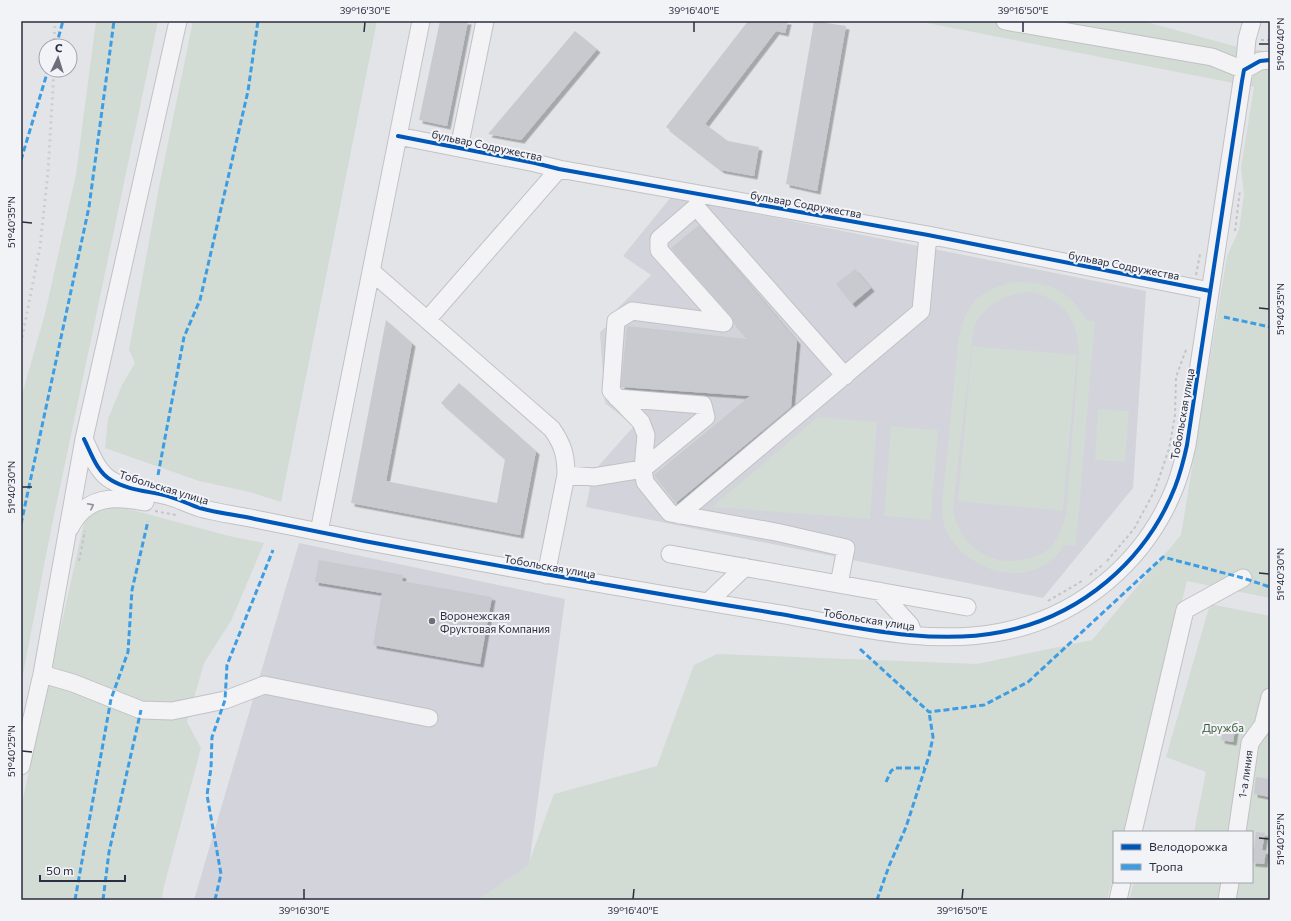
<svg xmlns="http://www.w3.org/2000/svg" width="1291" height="921" viewBox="0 0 1291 921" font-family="Commissioner,sans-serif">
  <defs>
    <filter id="shadow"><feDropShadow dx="3.5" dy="3.5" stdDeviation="0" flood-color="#0004"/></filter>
  </defs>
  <rect width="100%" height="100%" fill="#e3e4e8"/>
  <!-- built -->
  <path fill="#d2d3db" d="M671,197L1146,291L1133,488L1043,598L586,507L593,472L634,426L605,403L600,332L609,324L610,316L651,275L623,256Z
    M299,543L565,599L529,865L478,900H194Z"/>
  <!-- green -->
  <path fill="#d2dbd4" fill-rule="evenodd" d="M96,21H158L51,530L21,684V398L45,314L76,174Z
    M193,21H377L281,502L250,492L199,481L105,448L108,419L122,385L135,363L129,350L160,182Z
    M917,21H1143L1234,46L1270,52V598L1187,581L1124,832H1114V873L1107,900H478L528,865L554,794L657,766L694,665L717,654L977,664L1092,640L1181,535L1227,256L1239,230L1244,194L1241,168L1254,87Z
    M1014,282C1049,281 1069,290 1087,320L1095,321L1076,546L1066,545C1059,553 1052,561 1043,566C1010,585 961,564 946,530C942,522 943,512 942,503L958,343C964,306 977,290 1014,282ZM1031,292C1065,300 1076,318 1079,351L1066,513C1063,527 1058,540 1047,550C1041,555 1032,558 1024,559C990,568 959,544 953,510L974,326C988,302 1005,294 1031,292Z
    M972,346L1077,355L1063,511L958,501Z
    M1098,409L1129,411L1125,462L1095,460Z
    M818,417L877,422L870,519L712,507Z
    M891,426L938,430L931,520L884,516Z
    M106,503L229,536L264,543L231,621L204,663L187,722L201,748L163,890L162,900H21V807L85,518Z
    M1210,604L1270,616V900H1129L1134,882H1252V832H1194L1206,772L1166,757Z"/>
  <!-- building -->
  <path fill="#c9cacf" filter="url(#shadow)" d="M440,21H468L447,126L419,120Z
    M748,21H788L785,33L776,31L705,124L728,141L759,147L754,176L721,170L666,127Z
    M814,21L846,26L817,191L786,184Z
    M575,31L597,49L521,140L488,134Z
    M699,225L797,341L791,407L676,503L654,475L750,396L621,387L627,326L747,339L734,324L731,316L671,248Z
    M855,269L871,288L852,304L836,284Z
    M386,320L412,343L386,481L497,503L505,459L441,403L459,383L536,451L520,535L351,503Z
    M319,560L403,575L402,581L492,597L480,664L373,645L382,593L315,582Z
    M1224,728L1235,730L1233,742L1221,740Z
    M1256,777L1270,779V797L1254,794Z
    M1256,832L1265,833L1262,850L1266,851L1264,864L1252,863V849H1254Z"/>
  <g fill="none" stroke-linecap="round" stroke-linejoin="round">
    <!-- minor casing -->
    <g stroke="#c1c2c6" stroke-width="19">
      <path id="minor" d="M1005,21L1212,57L1244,70L1247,39L1252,21
        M398,136L535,163L559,169L928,235L1210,291
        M459,148L485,21
        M371,271L552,429C563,445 566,455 566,475L546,575
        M427,320L559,169
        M84,439C91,453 97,472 111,480C129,491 151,491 171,497C181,500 190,505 200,508C217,513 237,515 255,519C291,526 328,534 364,541C498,566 633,590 768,612C843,624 926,647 1001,632C1080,617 1146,561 1175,487C1180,474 1184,459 1187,445L1242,81L1244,70L1260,61L1270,60
        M566,475L594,477L643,469L706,417L703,405L617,398
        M679,515L921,311L928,235
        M70,528C86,495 115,496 145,502
        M319,532L421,21
        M670,554L967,607
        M839,584L846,548L776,532L670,513L645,482L643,469L646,435L641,422L611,391L616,321L632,311L724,323L659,250V239L696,207L845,376
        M879,591L910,625L914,635
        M708,602L745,567
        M42,674L73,683L141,710L172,711L225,700L264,685L429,718
        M21,766L42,674L84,439L178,21
        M1133,832L1185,610L1243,578
        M1237,832L1250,743L1263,725L1270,697
        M1118,900L1122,882
        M1227,900L1230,882"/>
    </g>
    <!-- path -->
    <path stroke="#c3c3c8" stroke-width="2" stroke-dasharray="3 3" stroke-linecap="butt" d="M1261,40H1270
      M1235,231L1240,190
      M1196,275L1200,254
      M155,511L176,515
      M79,561L85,531
      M1107,561L1134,529L1155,490L1169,449L1175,415L1176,377L1187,347
      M1090,575L1104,564
      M1048,601L1082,581"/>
    <!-- minor -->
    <use href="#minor" stroke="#f3f3f5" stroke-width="17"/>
    <!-- rail -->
    <path stroke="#cccdd0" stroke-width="3" stroke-dasharray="2 4" stroke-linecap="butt" d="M54,46L55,21
      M21,343L40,247L48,172L54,70"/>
    <!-- quiet -->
    <path stroke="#3d9de3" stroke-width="3" stroke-dasharray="6 3" stroke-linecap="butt" d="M56,46L63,21
      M21,160L48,70
      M1224,317L1270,327
      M158,475L184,337L200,300L248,91L258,21
      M21,524L89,207L114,21
      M860,649L929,712L984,705L1028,682L1163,557L1243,578L1270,587
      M886,782L891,771L895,768H925
      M75,900L111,699L128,652L132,590L148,521
      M103,900L109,852L141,710
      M215,900L221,874L207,795L211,768L212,737L225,700L227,665L273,550
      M877,900L889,866L906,827L929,756L933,737L929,712"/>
    <!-- cycleway casing -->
    <g stroke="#f2f3f7" stroke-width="6">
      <path id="cycleway" d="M398,136L535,163L559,169L928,235L1210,291
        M84,439C91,453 97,472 111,480C129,491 151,491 171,497C181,500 190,505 200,508C217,513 237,515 255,519C291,526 328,534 364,541C498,566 633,590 768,612C843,624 926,647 1001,632C1080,617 1146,561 1175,487C1180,474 1184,459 1187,445L1242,81L1244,70L1260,61L1270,60"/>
    </g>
    <!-- cycleway -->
    <use href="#cycleway" stroke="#0057b8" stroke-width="4"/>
  </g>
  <!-- one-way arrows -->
  <defs><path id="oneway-chevron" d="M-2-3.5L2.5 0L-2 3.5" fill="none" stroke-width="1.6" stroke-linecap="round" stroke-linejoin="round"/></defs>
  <use stroke="#8f909a" href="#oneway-chevron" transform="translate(91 506) rotate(-27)"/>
  <!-- ticks -->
  <path fill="none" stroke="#2b2e40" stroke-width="1.5" d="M364,32L365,22M694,32V22M1023,32V22M1259,44H1269M22,222L32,223M1259,308L1269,309M22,487H32M1259,573L1269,574M22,751L32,752M1259,838L1269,839M304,899V889M633,899L634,889M962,899L963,889"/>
  <!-- markers -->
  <circle fill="#6b6e7b" stroke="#f2f3f7" stroke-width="1.5" cx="432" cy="621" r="4"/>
  <g text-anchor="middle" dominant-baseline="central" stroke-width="4" stroke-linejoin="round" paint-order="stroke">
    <!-- street labels -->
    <g font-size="11" fill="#2b2e40" stroke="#f2f3f7">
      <text transform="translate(487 145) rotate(12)">бульвар Содружества</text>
      <text transform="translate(806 204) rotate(10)">бульвар Содружества</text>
      <text transform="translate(1124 265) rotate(11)">бульвар Содружества</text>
      <text transform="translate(1182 414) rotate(-80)">Тобольская улица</text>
      <text transform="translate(164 487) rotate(17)">Тобольская улица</text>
      <text transform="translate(550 566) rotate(10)">Тобольская улица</text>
      <text transform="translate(869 619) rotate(9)">Тобольская улица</text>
      <text transform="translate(1245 774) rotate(-82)">1-а линия</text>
    </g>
    <!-- poi labels -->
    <g font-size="11" fill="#2b2e40" stroke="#f2f3f7" text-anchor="start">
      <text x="440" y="615">Воронежская<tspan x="440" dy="13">Фруктовая Компания</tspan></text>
    </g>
    <!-- park labels -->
    <g font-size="11" fill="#3a5b3b" stroke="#f2f3f7">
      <text x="1223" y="727">Дружба</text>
    </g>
  </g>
  <!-- border -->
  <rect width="1291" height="921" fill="none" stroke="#f2f3f7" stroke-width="44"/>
  <!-- legend -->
  <rect x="1113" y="831" width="140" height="52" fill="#f2f3f7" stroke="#a2a4ae"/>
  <rect x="1121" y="844" width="20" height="6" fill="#0057b8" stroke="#a2a4ae"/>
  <text x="1149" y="851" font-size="12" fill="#2b2e40">Велодорожка</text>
  <rect x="1121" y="864" width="20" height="6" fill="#3d9de3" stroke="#a2a4ae"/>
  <text x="1149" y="871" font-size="12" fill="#2b2e40">Тропа</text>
  <!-- north arrow -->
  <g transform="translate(58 58) rotate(4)"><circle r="19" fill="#f2f3f7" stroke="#a2a4ae"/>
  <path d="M0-3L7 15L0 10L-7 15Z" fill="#6b6e7b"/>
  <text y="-6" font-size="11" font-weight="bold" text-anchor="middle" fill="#2b2e40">С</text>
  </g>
  <!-- scale -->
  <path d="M40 875v6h85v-6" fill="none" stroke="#2b2e40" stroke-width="2"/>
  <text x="46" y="875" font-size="12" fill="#2b2e40" stroke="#f2f3f7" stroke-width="3" paint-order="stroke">50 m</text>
  <rect x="22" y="22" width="1247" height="877" fill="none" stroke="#2b2e40" stroke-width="1.5"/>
  <g font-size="10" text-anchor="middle" fill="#2b2e40">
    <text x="365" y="14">39°16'30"E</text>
    <text x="694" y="14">39°16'40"E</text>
    <text x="1023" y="14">39°16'50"E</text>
    <text transform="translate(1280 44) rotate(-90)" y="4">51°40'40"N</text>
    <text transform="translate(11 222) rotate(-90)" y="4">51°40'35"N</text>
    <text transform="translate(1280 309) rotate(-90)" y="4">51°40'35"N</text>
    <text transform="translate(11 487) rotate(-90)" y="4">51°40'30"N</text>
    <text transform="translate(1280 574) rotate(-90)" y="4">51°40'30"N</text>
    <text transform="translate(11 751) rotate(-90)" y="4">51°40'25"N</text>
    <text transform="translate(1280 839) rotate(-90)" y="4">51°40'25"N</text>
    <text x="304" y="914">39°16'30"E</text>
    <text x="633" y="914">39°16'40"E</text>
    <text x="962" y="914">39°16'50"E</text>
  </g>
</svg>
